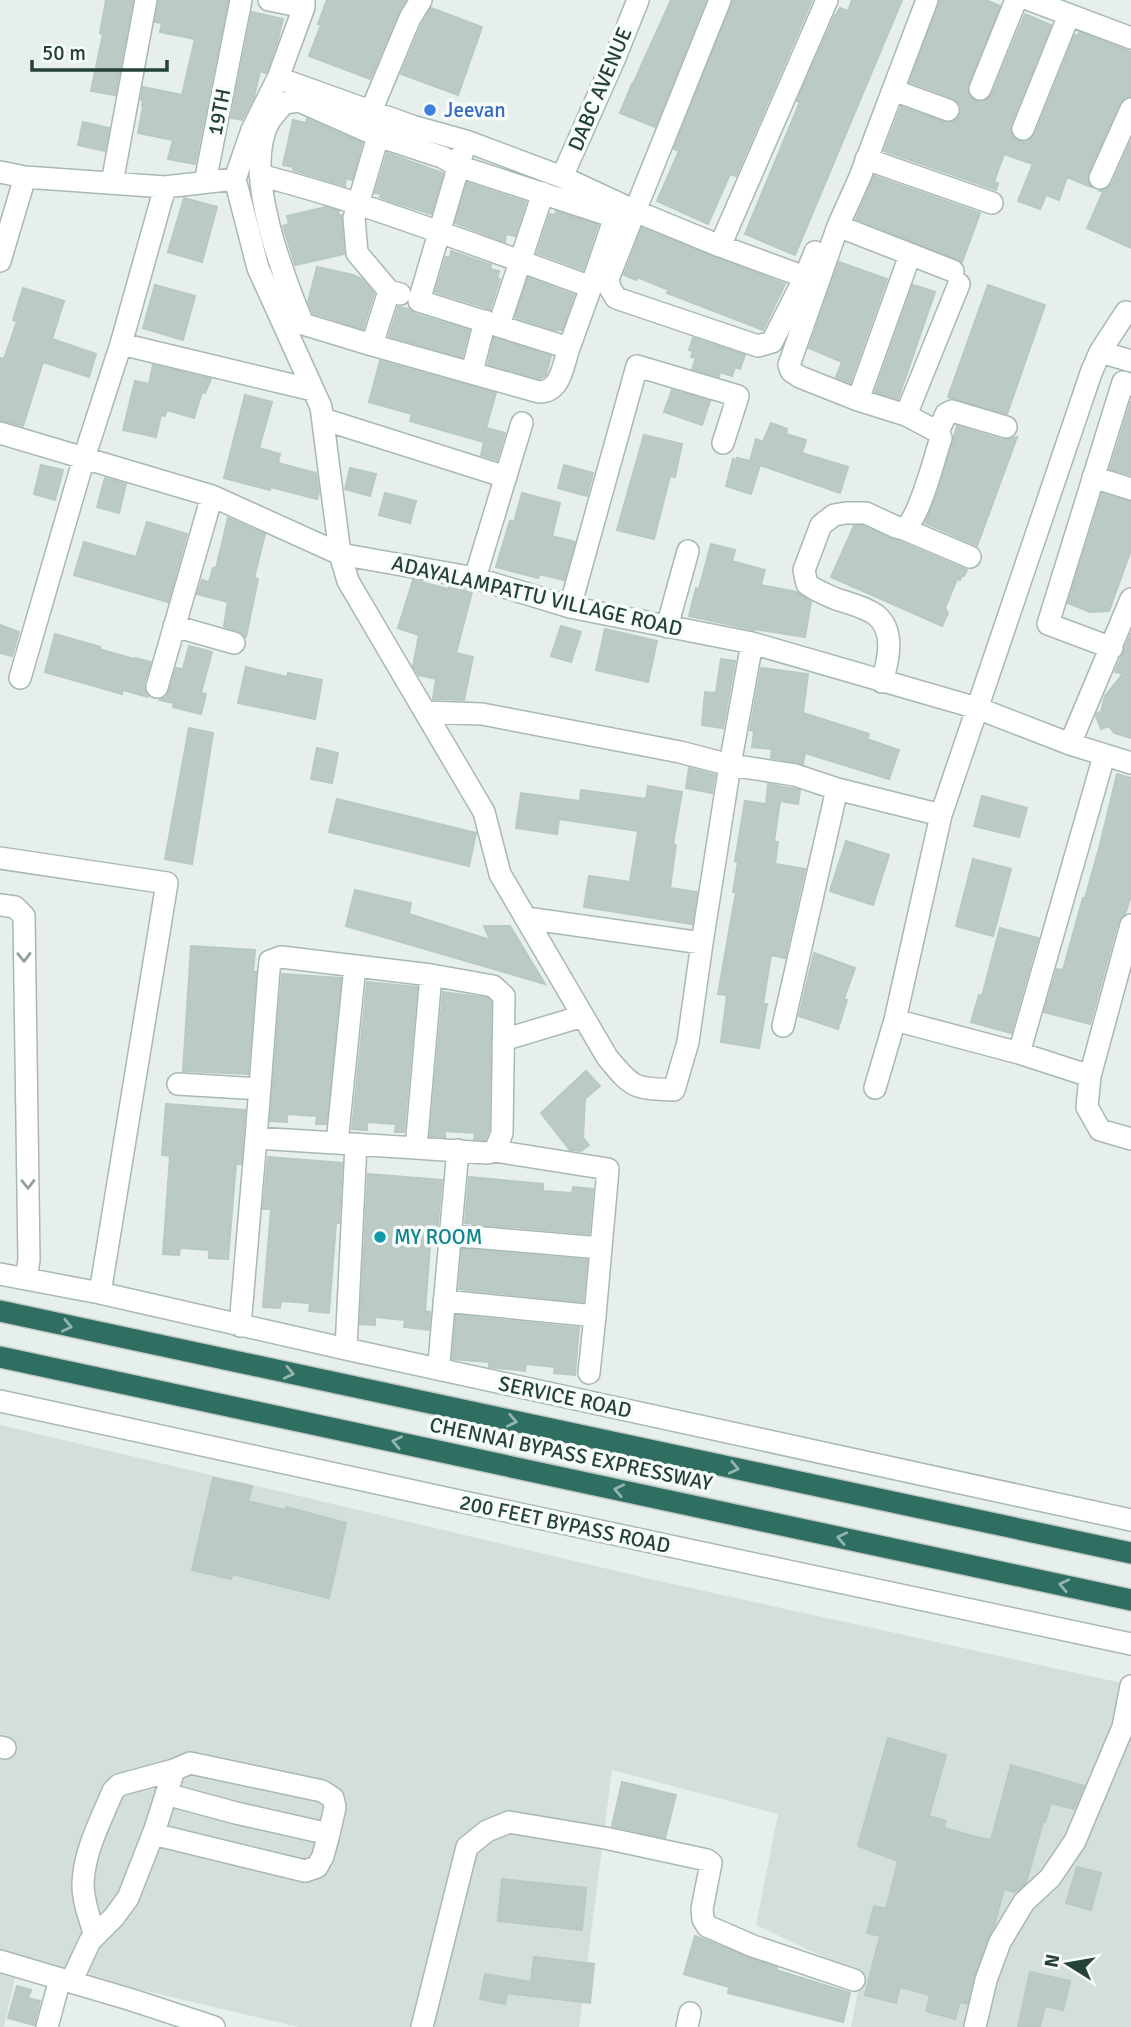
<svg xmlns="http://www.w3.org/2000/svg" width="1131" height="2027" viewBox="0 0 1131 2027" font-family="Signika,sans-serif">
  <rect width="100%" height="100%" fill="#e6efeb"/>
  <!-- built -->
  <path fill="#d4dfda" d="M0,1425L650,1579L1131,1685V2027H851L861,1975L756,1925L778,1814L612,1770L579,2027H298L19,1961L4,2027H0Z"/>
  <!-- building -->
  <path fill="#bbcac4" stroke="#b8c9c2" stroke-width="2" d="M106,0H133L115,95L91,91L103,34L100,33Z
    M159,0H228L195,164L168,159L173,140L138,133L143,107L142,106L143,101L141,100L143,87L182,95L195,39L160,32L162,23L155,22Z
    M327,0H406L398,13L370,79L309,56L321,25L318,24Z
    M671,0H706L655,127L620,113L632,84H633Z
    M733,0H812L736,176L730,174L708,224L657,201L679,151L674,149Z
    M852,0H902L795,255L745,234L800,102L797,101L835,15H836L840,8L848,11Z
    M940,0H986L1000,6L968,85L969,96L976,101L987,100L992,94L1025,14L1051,25L1011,124L1010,130L1012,136L1019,141L1030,140L1035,134L1075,35L1078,36L1079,32L1131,52V96L1124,98L1119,104L1088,173L1087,180L1091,187L1067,177L1059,200L1046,195L1040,209L1018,201L1033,164L1004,154L994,182L998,183L996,190L884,151L901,107L944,122L956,120L960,115L961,107L958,102L953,98L910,82Z
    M431,8L482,27L458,95L401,74L422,24Z
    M252,12L283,19L278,39L266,73L260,71L254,97L242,120L231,118Z
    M307,119L362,143L352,180L346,178L345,186L293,170V167L283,165L293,120L306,123Z
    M83,122L109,128L105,151L78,145Z
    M1131,141V248L1087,228L1103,192L1100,191L1107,189L1112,184Z
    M387,153L443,173L431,214L387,200L380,197L381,194L375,193Z
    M874,176L980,213L962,262L856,219Z
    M467,183L526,202L515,236L506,234L505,242L455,223Z
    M184,198L217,207L202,262L168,252Z
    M326,207L339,211L338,215H341L344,254L295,265L283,226L289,224L287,216Z
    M556,211L598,225L583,270L537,253L550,214L555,215Z
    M642,228L785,284L763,330L667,293L669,290L637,277L636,280L624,275Z
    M451,251L491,265L490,269L499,271L497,278L500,279L490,309L435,292L446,257L450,258Z
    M839,262L887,279L850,383L836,377L842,362L809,348Z
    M317,267L353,275L362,279L374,294L363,329L313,313L308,302Z
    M528,278L574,295L562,330H555L515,317Z
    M155,285L195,296L183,340L143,328Z
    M913,285L935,292L898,399L875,392Z
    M988,285L1045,305L1007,414L948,397Z
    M23,288L64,301L52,339L96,354L89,377L43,362L23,426L0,420V358L4,359L17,321L13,320Z
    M398,307L409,309L415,314L469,330L462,357L389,336Z
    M494,338L551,356L546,375L540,379L488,364Z
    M693,338L745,355L740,369L735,367L732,376L720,372L719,377L692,369L696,358L691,357L693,351L689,350Z
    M380,361L496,393L486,428L505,433L497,460L481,455L484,442L410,421L412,414L369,402Z
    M153,365L211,379L205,393L202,392L194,418L167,410L165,416L161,415L156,437L123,430L135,381L149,384Z
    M672,390L710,401L702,425L664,412Z
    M245,395L272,402L259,448L280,454L278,463L316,473L319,493L317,499L271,487L270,490L224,478Z
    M1131,401V475L1110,469Z
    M771,423L787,429L786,434L806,440L802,453L848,467L840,493L760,465L751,494L726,486L733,459L737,460V458L750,461L756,439L763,442Z
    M957,426L1002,440L1017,437L977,546L925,523L938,491Z
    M644,435L682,444L675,477L670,476L654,539L617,530Z
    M41,465L63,470L55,500L34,494Z
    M564,465L593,473L587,496L558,488Z
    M350,468L376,474L370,496L345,489Z
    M105,478L126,484L119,513L97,507Z
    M385,493L416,501L410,523L379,515Z
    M522,493L560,503L552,536L575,542L564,580L539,574L538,578L496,567L510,521L514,522Z
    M1102,494L1131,502V550L1109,611L1090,612L1068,603Z
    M228,518L265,534L254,578L258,579L246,637L238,631L224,626L228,602L197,594L202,580L209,582L213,568H216Z
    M147,522L187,534L168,602L74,575L84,542L136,557Z
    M854,526H863L967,570L964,576L962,575L960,580L957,579L945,608L948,613L942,626L831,577Z
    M711,544L735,550L732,561L765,570L761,585L797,592L811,602L805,637L754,629V630L689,616L696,588L699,589Z
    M413,580L448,589L449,587L472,592L456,653L473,657L464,700L433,699L436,679L419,675L413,666L419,635L398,628Z
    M0,625L19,632L12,656L0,653Z
    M561,626L581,632L571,662L551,656Z
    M605,629L657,641L648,682L596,670Z
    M1131,633V738L1114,733L1109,726L1101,729L1096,716L1097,713L1101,712L1105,696L1123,674L1115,672Z
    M55,634L100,647L99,649L134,659L135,658L151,662L144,684L145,691L148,697L123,690L122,694L45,672Z
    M189,646L212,652L201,693L206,694L201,714L173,707L174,703L160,700L166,697L169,691L176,668L183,669Z
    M721,659L735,661L723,728L702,725L705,692L716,693Z
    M246,667L287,677L288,673L322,680L315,719L238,703Z
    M761,668L808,674L803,713L869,734L867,739L899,750L889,779L805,753L803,764L771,758L772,749L752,747L754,731L750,730Z
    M189,728L213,733L192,864L165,859Z
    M317,748L338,753L332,783L311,779Z
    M689,768L715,775L712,793L686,788Z
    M1117,774L1131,778V896L1125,914L1118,922L1090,1024L1044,1012L1057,969L1063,970L1083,898H1085L1100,845Z
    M768,784L800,790L798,804L780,801L774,842H778L775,864L805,869L785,958L771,955L763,1004H767L759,1048L721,1042L727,995L718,994L736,892H733L738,862L735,861L745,801L766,804Z
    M648,786L682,792L673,844L676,845L670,888L697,892L692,924L584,907L589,876L630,882L638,831L559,819L557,834L516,828L521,793L580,801L581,790L646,799Z
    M982,796L1027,808L1019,837L974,826Z
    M337,799L476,833L469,866L329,832Z
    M846,841L889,855L873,905L830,891Z
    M973,859L1011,869L993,936L956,926Z
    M355,890L411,903L409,914L490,940L484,926H510L545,984L346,926Z
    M1000,928L1038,938L1011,1033L971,1022L979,995L982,996Z
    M191,946L255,950L253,972H256L248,1074L183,1071Z
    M814,953L855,968L844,999L847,1000L838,1029L799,1016Z
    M282,974L341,978L326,1124H316L317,1116L287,1114V1122L270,1121Z
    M367,982L417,987L404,1132H395L396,1124L367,1122V1130L352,1129Z
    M443,992L487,998L491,1002L489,1130L485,1140L474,1139L475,1133L445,1131V1137L430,1136Z
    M586,1071L600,1086L585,1099L583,1138L589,1145L581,1151L570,1150L541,1113Z
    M166,1104L245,1110L241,1164H236L228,1259L209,1258V1250L180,1248L179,1255L163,1254L170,1156L162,1155Z
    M268,1157L342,1163L339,1223H336L329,1313L309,1311L310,1303L281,1301L280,1308L263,1307L271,1209H263Z
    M368,1174L442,1180L437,1232V1234L431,1233L425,1311L430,1312L429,1330L404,1327L405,1320L375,1317V1325L360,1324Z
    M469,1177L543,1184V1191L572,1193L573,1187L593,1189L589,1234L465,1223Z
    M462,1249L587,1260L583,1302L459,1289Z
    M456,1315L579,1328L575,1375L554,1373L555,1367L526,1364L525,1371L489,1367V1362L452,1359Z
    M213,1478L252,1486L248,1501L285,1510L286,1507L346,1523L329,1598L232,1574L231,1579L192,1570Z
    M888,1738L946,1755L929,1816L946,1821L944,1828L980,1838L991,1840L1011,1765L1084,1786L1074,1809L1051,1803L1045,1822H1043L1026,1883L1015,1892L1004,1889L994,1926L988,1937L974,1976L967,2004L960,2002L955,2019L926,2011L930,1995L900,1987L896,2003L865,1995L880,1936L867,1933L874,1906L886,1909L898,1861L858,1846Z
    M622,1782L676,1795L665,1838L612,1826Z
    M1077,1867L1101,1873L1091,1910L1066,1903Z
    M502,1879L586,1888L582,1930L498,1921Z
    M695,1936L777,1968L776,1970L850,1993L843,2022L728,1993L729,1987L684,1974Z
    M534,1957L594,1964L590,2003L507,1993L505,2004L480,1999L485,1974L531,1982Z
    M1030,1972L1070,1981L1063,2010L1045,2006L1040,2027H1018Z
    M17,1986L31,1990L28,1998L40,2001L34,2025L8,2018Z"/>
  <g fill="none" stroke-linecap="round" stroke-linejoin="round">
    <!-- minor casing -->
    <g stroke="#a8b8b2" stroke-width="24">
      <path id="minor" d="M269,0L304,7
        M304,0V7L278,78L252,130L235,179L258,268L321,407L340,554L475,578L570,607L752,643L977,708L1070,744L1131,763
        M1030,0L1131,38
        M278,78L412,126L466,141L562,177L635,211L720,0
        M980,89L1016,0
        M893,90L948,110
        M371,111L410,18L421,0
        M1023,129L1069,15
        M378,136L354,218L357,253L389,291L400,294
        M866,159L992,203
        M0,172L25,177L165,187L235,179
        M260,175C293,184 326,193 358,204C437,230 514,259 591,287L569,348L419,301L466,141
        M562,177L614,60L638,0
        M1100,178L1131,109
        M205,182L241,0
        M112,183L146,0
        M838,226L953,271
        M720,246L635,211L608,279L610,288L616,298L758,346L772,342L805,277
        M815,252L805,277L720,246L827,0
        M0,261L25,177
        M389,291L372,345L303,324C283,275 241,169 270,120C274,114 280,108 284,103L299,101L378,136L442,157L458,166L615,217L591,287
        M499,325L543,193
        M121,344L313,390
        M372,345L539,392C561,392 563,365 569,348
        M1100,352L1126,312
        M472,372L485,321
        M858,400L906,266
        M906,415L959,284
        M323,419L506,477
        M938,432L946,414L952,411L1006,427
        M0,433L212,496L340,554L348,581L425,712L482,714L680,752L730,765L752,643
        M1093,477L1131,489
        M904,529L970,557
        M475,578L522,423
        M570,607L637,366L738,396L723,443
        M174,626L234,643
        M667,627L688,551
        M1112,648L1048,624L1123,382L1131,385
        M20,678L84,458L121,344L165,187
        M882,682C888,662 896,631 876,615C865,607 849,603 836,599C825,594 816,591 807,584L804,570L821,525L834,515L846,513H866L896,527L904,529C920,518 934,458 941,438L938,432L906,415L858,400L800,377L791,371L789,365L838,226L860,177L927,0
        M157,687L212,496
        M425,712L484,812L500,874L607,1057C633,1089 634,1088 674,1090L688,1042L702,943L730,765L795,775L837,789L941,815
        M1070,744L1131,599
        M0,858L167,883L100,1293
        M0,905L15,907L24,916L29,1260L26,1279
        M526,918L702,943
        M1131,925L1090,1076L1087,1107L1100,1130L1131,1139
        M783,1026L837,789
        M503,1040L583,1016
        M1019,1053L1104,756
        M1090,1076L1019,1053L895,1020L941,815L1091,373L1100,352L1131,361
        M178,1084L260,1089
        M875,1088L895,1020
        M256,1138L269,970L270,961L281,957L431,975L493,986L504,996L502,1133L495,1151L487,1153L416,1148
        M337,1143L355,966
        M495,1151L608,1169L601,1248
        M0,1274L100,1293L346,1349L1131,1520
        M444,1301L595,1316L601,1248L450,1235
        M240,1326L256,1138L416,1148L431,975
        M346,1349L356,1144
        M439,1362L458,1150
        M589,1373L595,1316
        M0,1401L459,1501L1131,1644
        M0,1747L5,1748
        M153,1834L305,1871L317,1867L323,1856L329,1834
        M95,1936C90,1919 83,1902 83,1884C84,1851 101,1820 113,1791L119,1785L174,1770
        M0,1961L132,2000L214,2027
        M71,1982L90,1941L114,1917L128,1898L155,1829L174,1770L190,1763L322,1791L333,1798L335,1807L329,1834L236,1813L166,1794
        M47,2027L60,1979
        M422,2027L467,1847L487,1831L509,1822L605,1838L707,1860L711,1863L702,1909L703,1919L707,1926L753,1946L854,1980
        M687,2027L690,2013
        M975,2027L986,1980L1000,1942L1024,1902L1050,1878L1075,1841L1123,1727L1131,1686"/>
    </g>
    <!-- highway casing -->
    <g stroke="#c2cac8" stroke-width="24">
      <path id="highway" d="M0,1311L1131,1553
        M0,1357L1131,1600"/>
    </g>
    <!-- minor -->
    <use href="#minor" stroke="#fff" stroke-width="21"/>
    <!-- highway -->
    <use href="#highway" stroke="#2f6f62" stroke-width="21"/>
  </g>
  <!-- one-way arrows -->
  <defs><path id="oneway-chevron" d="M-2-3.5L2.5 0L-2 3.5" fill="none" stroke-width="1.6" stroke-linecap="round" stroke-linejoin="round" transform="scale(1.75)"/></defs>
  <g stroke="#92a09c">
    <use href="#oneway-chevron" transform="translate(24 957) rotate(89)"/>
    <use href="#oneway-chevron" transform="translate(28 1184) rotate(89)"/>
  </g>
  <g stroke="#93b5ae">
    <use href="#oneway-chevron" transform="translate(67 1326) rotate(12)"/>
    <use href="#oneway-chevron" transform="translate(289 1373) rotate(12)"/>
    <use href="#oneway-chevron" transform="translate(512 1421) rotate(12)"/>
    <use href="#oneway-chevron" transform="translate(397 1442) rotate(-168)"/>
    <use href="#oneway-chevron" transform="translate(734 1468) rotate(12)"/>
    <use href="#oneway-chevron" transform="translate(619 1490) rotate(-168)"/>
    <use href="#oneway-chevron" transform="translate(842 1538) rotate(-168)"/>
    <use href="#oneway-chevron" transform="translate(1064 1585) rotate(-168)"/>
  </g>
  <!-- markers -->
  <circle fill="#3f7fe0" stroke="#f7fbf9" stroke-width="2.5" cx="430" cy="110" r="7"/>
  <circle fill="#0f9aa8" stroke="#f7fbf9" stroke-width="2.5" cx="380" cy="1237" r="7"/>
  <g text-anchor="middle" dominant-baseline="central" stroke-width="7" stroke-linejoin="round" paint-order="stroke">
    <!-- street labels -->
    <g font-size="21" fill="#24423a" stroke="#f7fbf9">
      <text transform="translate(600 89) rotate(-67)">DABC AVENUE</text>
      <text transform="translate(219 112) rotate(-79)">19TH</text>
      <text transform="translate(537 596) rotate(13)">ADAYALAMPATTU VILLAGE ROAD</text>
      <text transform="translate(565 1397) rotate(12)">SERVICE ROAD</text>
      <text transform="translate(571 1454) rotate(12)">CHENNAI BYPASS EXPRESSWAY</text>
      <text transform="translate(565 1524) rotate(12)">200 FEET BYPASS ROAD</text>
    </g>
    <!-- shop labels -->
    <g font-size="21" fill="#366cbe" stroke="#f7fbf9" text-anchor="start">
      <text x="444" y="110">Jeevan</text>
    </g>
    <!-- culture labels -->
    <g font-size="21" fill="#0d838f" stroke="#f7fbf9" text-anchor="start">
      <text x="394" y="1237">MY ROOM</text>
    </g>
  </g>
  <!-- north arrow -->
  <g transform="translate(1068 1964) rotate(281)" stroke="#f7fbf9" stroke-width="5" paint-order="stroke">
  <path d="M0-5L12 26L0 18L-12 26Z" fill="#24423a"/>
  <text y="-10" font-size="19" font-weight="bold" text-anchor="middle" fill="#24423a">N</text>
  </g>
  <!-- scale -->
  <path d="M32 60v10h135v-10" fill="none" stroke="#24423a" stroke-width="3.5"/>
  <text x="42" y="60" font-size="21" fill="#24423a" stroke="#f7fbf9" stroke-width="5" paint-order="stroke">50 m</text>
</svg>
